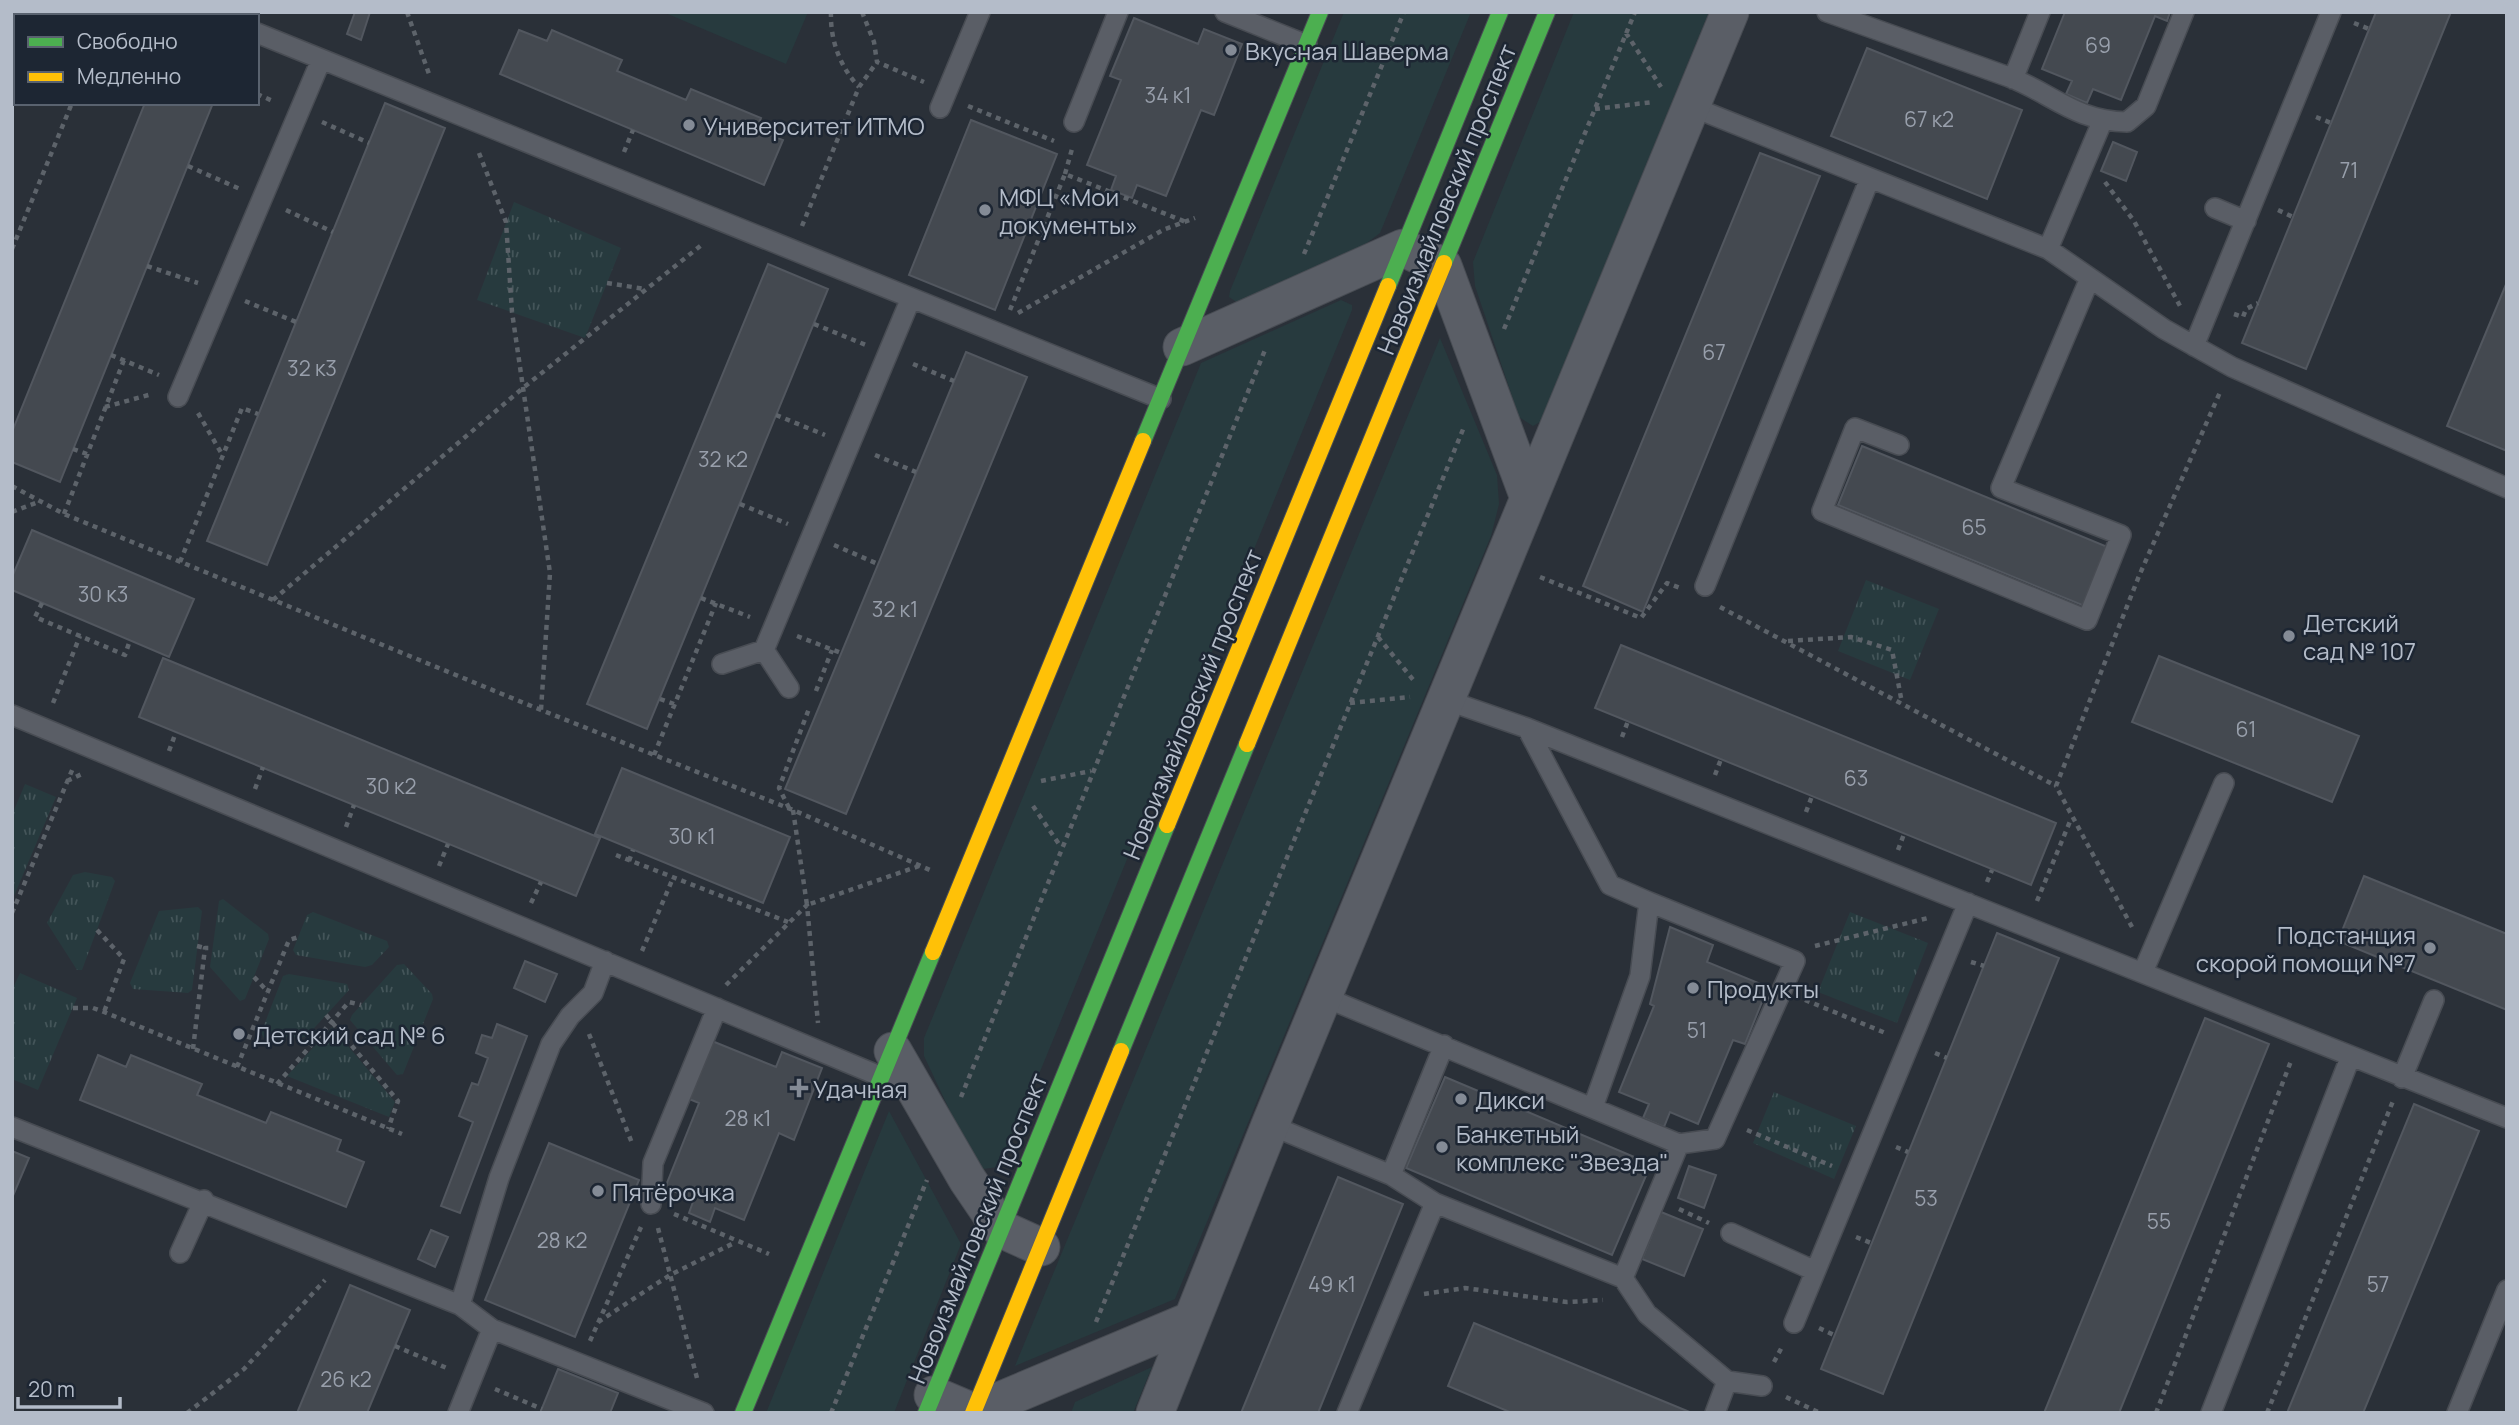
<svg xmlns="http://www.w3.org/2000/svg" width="2519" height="1425" viewBox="0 0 2519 1425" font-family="Manrope,sans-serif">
  <defs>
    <pattern id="park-tufts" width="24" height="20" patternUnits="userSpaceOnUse" patternTransform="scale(1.75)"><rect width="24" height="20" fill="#273a3e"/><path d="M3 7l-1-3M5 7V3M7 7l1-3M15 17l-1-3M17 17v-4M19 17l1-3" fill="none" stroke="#445559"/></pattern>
  </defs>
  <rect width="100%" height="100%" fill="#2a3038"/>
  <!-- green -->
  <path fill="#273a3e" d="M663,12H808L786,64Z
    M1344,12H1471L1380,233L1363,246L1238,303L1229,297L1230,291Z
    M1574,12H1709L1540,422L1533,426L1519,417L1475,286L1473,262Z
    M1341,300L1352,305V310L1003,1162L998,1167L983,1169L975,1164L924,1056V1038L1201,363Z
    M1440,338L1497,475L1499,504L1491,536L1175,1299L1015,1366Z
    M889,1111L961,1244L894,1413H766Z
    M1152,1367L1133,1413H1071L1075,1402Z"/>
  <!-- park -->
  <path fill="url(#park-tufts)" d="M514,202L621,248L585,338L477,300Z
    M1866,580L1939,609L1910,680L1838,651Z
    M25,784L56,797L14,896L12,815Z
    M85,872L112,877L115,881L82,970H77L47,923L73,875Z
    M223,899L268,934L269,939L245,999L240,1001L210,967L219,901Z
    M198,907L202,911L192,990L188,993L133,989L130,983L159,911Z
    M313,912L387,941L389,947L372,965L365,967L296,955L293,950L307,915Z
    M1850,912L1928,943L1897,1023L1818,992Z
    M404,964L432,994L433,999L403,1074L397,1075L350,1020L352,1015L397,965Z
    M20,973L77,998L38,1090L12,1079V990Z
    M289,974L347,984L349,990L306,1037L264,1038L261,1033L283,976Z
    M332,1027L395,1102L389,1117L287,1076Z
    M1774,1092L1856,1126L1834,1179L1753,1143Z"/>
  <!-- building -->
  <path fill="#444950" stroke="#52575f" stroke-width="2" d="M355,12H370L361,40L347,34Z
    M2065,12H2170L2167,21L2155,16L2121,100L2093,89L2087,103L2066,94L2072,81L2042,69Z
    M2376,12H2451L2306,369L2242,343Z
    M1134,18L1198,44L1204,29L1242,44L1214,115L1201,110L1166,196L1137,185L1132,198L1111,190L1116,176L1087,165L1121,80L1110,76Z
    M519,30L547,41L552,30L622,60L617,71L686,100L691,89L761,118L756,130L783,140L764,185L500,74Z
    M1867,48L2022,110L1987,199L1831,136Z
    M145,103H213L60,482L12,462V432Z
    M385,103L445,128L267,565L207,541Z
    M971,120L1057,154L995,310L909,275Z
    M2113,142L2137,152L2126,181L2101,171Z
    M1760,153L1820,176L1643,612L1583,586Z
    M768,264L828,289L647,729L587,704Z
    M2507,282V451L2447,426Z
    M966,352L1027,377L846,814L785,789Z
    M1862,446L2110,548L2087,607L1838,505Z
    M32,530L194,599L169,657L12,590V577Z
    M1621,645L2056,823L2031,885L1595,708Z
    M2159,656L2359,736L2332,802L2132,722Z
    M163,658L600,838L576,896L139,717Z
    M622,768L790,837L763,903L595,834Z
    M2364,876L2507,934V1010L2338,941Z
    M1670,927L1713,945L1707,962L1768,987L1745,1044L1733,1040L1698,1124L1670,1112L1664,1127L1643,1118L1649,1104L1619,1092L1654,1006L1650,1004Z
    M1997,933L2059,958L1883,1394L1821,1369Z
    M525,961L557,974L545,1002L514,988Z
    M2205,1018L2269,1044L2119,1413H2044Z
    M497,1024L527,1036L460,1213L441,1206L473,1122L459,1116L472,1083L478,1085L488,1058L476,1053L482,1035L492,1038Z
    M712,1041L776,1067L782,1052L822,1068L794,1140L779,1133L744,1220L715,1208L710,1222L689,1213L694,1199L665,1188L699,1103L689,1099Z
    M98,1055L126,1067L131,1055L202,1084L197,1095L266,1123L271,1112L341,1140L337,1151L364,1162L346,1207L80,1100Z
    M1445,1077L1651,1164L1612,1255L1406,1168Z
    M2414,1104L2479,1131L2363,1413H2287Z
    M549,1143L639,1180L575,1337L485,1300Z
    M12,1151L29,1158L12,1198Z
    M1689,1166L1716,1175L1704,1208L1678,1198Z
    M1338,1177L1403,1204L1318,1413H1241Z
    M1661,1212L1703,1229L1684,1276L1642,1259Z
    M431,1230L448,1237L435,1267L418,1259Z
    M350,1285L410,1310L367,1413H297Z
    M1474,1323L1692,1413H1512L1448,1386Z
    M558,1369L618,1393L610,1413H540Z"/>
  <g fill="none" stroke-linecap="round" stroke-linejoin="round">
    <!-- lane casing -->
    <g stroke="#484c53" stroke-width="22">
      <path id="lane" d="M208,12L216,16
        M1225,12L1307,45
        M1827,12C1887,34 1948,55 2009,77C2053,94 2075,121 2127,122L2146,106L2184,12
        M257,33L1161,399
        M2013,79L2040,12
        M1690,106L2048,249L2164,329L2232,367L2507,488
        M940,108L980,12
        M1074,122L1118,12
        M2215,208L2246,221
        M2048,249L2102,122
        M2194,346L2331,12
        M178,397L321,60
        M1899,445L1855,428L1822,511L2087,620L2121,535L2001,488L2090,278
        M1705,586L1870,178
        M764,650L789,688
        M722,664L764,650L911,298
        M1446,700L1527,728L2507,1118
        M12,715L882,1077
        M1527,728L1610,885L1649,902
        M2143,972L2224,783
        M2402,1078L2434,1000
        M1593,1107L1640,976L1649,902L1795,961L1715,1139L1679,1144
        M1270,1125L1391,1175L1435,1203L1623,1278L1679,1144L1324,997
        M12,1127L460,1305L492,1329L704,1413
        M1391,1175L1444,1045
        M651,1204L653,1163L717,1008
        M1731,1233L1815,1271
        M180,1253L204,1200
        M1623,1278L1647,1314L1727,1381L1762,1386
        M460,1305L499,1178L551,1044L570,1016L593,993L605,961
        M1794,1323L1968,903
        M458,1413L492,1329
        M1347,1413L1435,1203
        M1715,1413L1727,1381
        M2211,1413L2350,1058
        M2457,1413L2507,1290"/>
    </g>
    <!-- street casing -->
    <g stroke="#484c53" stroke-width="39">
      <path id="street" d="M1182,347L1403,248L1443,266L1529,498
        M893,1051L967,1179L1001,1229L1041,1247
        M933,1395L973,1412L1192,1320
        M1155,1413L1270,1125L1730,12"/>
    </g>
    <!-- fast casing -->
    <g stroke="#484c53" stroke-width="18">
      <path id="fast" d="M1444,263L1547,12
        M1388,286L1500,12
        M1143,441L1320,12
        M1121,1051L1247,744
        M743,1413L933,952
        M926,1413L1167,825"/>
    </g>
    <!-- slow casing -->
    <g stroke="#484c53" stroke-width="18">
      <path id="slow" d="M1247,744L1444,263
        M1167,825L1388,286
        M933,952L1143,441
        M973,1413L1121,1051"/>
    </g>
    <!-- path -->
    <path stroke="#5d636a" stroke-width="4.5" stroke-dasharray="5 5" stroke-linecap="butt" d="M407,12L429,74
      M831,12C830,40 840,67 859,87
      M862,12L874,42L877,62L924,82
      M108,16L110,12
      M2354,23L2369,29
      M1626,33L1661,87
      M257,94L275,102
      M968,106L1054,141
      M1595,109L1653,102
      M2316,117L2331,123
      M322,122L369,143
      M624,152L633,130
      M479,153L506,222L512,312L550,573L541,710
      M188,166L240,189
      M1065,174L1072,149
      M2105,182L2134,221L2180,306
      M286,210L333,232
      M2278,210L2293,217
      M802,226L859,87L877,62
      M12,249L72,103
      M1304,254L1404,12
      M147,266L198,283
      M607,283L645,289
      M245,301L296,322
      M1010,310L1065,174L1186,222
      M1018,313L1163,230L1195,218
      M2234,314L2243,317L2246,309L2258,303
      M814,324L866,345
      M1504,329L1635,12
      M111,355L159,375
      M913,364L954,381
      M105,407L152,394
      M198,413L223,456
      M776,415L825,435
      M73,449L87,454
      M875,455L916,472
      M12,486L64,514L541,710L793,810L930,870
      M740,504L788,524
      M12,512L38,502
      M64,514L124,360
      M834,545L878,564
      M180,562L242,408L258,414
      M1540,577L1641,618L1667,583L1680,588
      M701,598L750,617
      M273,600L523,388L704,243
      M42,603L35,617L125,655L130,640
      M1720,607L2056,786
      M797,636L841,653
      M1378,637L1415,682
      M1788,641L1851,637L1892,650L1902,703
      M816,691L832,650
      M660,699L674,704
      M53,703L80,636
      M1350,703L1410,697
      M1622,737L1628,721
      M169,751L176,732
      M654,755L716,603
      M1715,775L1721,759
      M67,781L84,773
      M1041,781L1091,771
      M255,789L263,767
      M1033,806L1061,847
      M789,808L779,788L810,706
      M793,810L807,905L919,866
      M1806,812L1812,796
      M346,827L354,805
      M1898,850L1904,834
      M616,855L788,922
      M629,861L633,850
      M439,866L448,844
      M1987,882L1992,870
      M2037,901L2071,819
      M531,903L541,882
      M12,913L73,768
      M2132,927L2056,786L2139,576L2221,390
      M97,930L124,959L104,1012
      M197,946L205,948
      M1815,946L1928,918
      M642,951L673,878
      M1971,962L1984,966
      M254,977L268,992
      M726,985L807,905L818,1023
      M1805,1000L1888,1034
      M73,1008H93L104,1012L402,1134
      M326,1015L398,1101L388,1129
      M589,1034L632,1143
      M193,1049L205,948H213
      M1935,1053L1947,1058
      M237,1067L289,940L299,937
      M277,1084L349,1002L361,1005
      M961,1097L1265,350
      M1747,1130L1832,1166
      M1896,1147L1908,1152
      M1679,1209L1709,1223
      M674,1214L769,1254
      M658,1228L698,1382
      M1856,1237L1871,1243
      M1424,1294L1465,1288L1567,1302L1603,1300
      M598,1322L670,1275L736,1242
      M1096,1322L1464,427
      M1819,1328L1834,1335
      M590,1341L641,1227
      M395,1346L449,1369
      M1774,1362L1783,1345
      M495,1389L542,1409
      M1786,1397L1820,1413
      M187,1413L244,1369L325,1280
      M831,1413L927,1180
      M2156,1413L2291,1061
      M2267,1413L2393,1101"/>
    <!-- lane -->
    <use href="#lane" stroke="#5a5e66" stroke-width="19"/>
    <!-- street -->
    <use href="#street" stroke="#5a5e66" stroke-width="37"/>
    <!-- fast -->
    <use href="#fast" stroke="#4caf50" stroke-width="16"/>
    <!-- slow -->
    <use href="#slow" stroke="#ffc107" stroke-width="16"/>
  </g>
  <!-- markers -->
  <g fill="#848b96" stroke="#1d2633" stroke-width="2.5">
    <circle cx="1231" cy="50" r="7"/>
    <circle cx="689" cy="125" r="7"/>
    <circle cx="985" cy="210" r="7"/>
    <circle cx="2289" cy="636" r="7"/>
    <circle cx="2430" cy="948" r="7"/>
    <circle cx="1693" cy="988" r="7"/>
    <circle cx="239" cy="1034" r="7"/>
    <path d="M795.5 1077.5h7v7h7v7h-7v7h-7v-7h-7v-7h7z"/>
    <circle cx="1461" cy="1099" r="7"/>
    <circle cx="1442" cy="1147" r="7"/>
    <circle cx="598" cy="1191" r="7"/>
  </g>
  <g text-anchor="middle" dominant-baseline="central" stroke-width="5" stroke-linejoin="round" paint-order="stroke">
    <!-- number labels -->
    <g font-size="21" fill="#989fab">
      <text x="2098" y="45">69</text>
      <text x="1168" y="95">34 к1</text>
      <text x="1929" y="119">67 к2</text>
      <text x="2349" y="170">71</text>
      <text x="1714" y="352">67</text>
      <text x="312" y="368">32 к3</text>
      <text x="723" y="459">32 к2</text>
      <text x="1974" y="527">65</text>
      <text x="103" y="594">30 к3</text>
      <text x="895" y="609">32 к1</text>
      <text x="2246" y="729">61</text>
      <text x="1856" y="778">63</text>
      <text x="391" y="786">30 к2</text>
      <text x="692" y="836">30 к1</text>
      <text x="1697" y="1030">51</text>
      <text x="748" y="1118">28 к1</text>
      <text x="1926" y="1198">53</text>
      <text x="2159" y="1221">55</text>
      <text x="562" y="1240">28 к2</text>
      <text x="1332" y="1284">49 к1</text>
      <text x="2378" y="1284">57</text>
      <text x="346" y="1379">26 к2</text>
    </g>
    <!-- poi labels -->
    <g font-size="24" fill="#b4bcc9" stroke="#1d2633" text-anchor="start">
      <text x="1245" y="50">Вкусная Шаверма</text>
      <text x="703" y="125">Университет ИТМО</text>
      <text x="999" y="196">МФЦ «Мои<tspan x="999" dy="28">документы»</tspan></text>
      <text x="2303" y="622">Детский<tspan x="2303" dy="28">сад № 107</tspan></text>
      <text x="2416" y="934" text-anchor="end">Подстанция<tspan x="2416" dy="28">скорой помощи №7</tspan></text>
      <text x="1707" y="988">Продукты</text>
      <text x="253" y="1034">Детский сад № 6</text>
      <text x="813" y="1088">Удачная</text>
      <text x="1475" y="1099">Дикси</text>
      <text x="1456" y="1133">Банкетный<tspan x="1456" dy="28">комплекс "Звезда"</tspan></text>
      <text x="612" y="1191">Пятёрочка</text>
    </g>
    <!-- street labels -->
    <g font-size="24" fill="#b4bcc9" stroke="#1d2633">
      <text transform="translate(1446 199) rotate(-68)">Новоизмайловский проспект</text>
      <text transform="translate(1192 704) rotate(-68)">Новоизмайловский проспект</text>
      <text transform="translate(977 1228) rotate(-68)">Новоизмайловский проспект</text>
    </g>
  </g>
  <!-- border -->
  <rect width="2519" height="1425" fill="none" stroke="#b4bcc9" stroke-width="28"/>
  <!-- legend -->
  <rect x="14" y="14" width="245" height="91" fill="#1d2633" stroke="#59626f" stroke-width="2"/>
  <rect x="28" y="37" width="35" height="10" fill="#4caf50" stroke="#59626f" stroke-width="2"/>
  <text x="77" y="49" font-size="21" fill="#b4bcc9">Свободно</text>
  <rect x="28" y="72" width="35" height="10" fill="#ffc107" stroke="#59626f" stroke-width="2"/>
  <text x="77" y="84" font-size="21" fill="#b4bcc9">Медленно</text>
  <!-- scale -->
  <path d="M18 1397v10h102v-10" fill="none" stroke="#b4bcc9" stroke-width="3.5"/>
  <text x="28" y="1397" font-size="21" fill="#b4bcc9" stroke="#1d2633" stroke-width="5" paint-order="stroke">20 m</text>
</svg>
